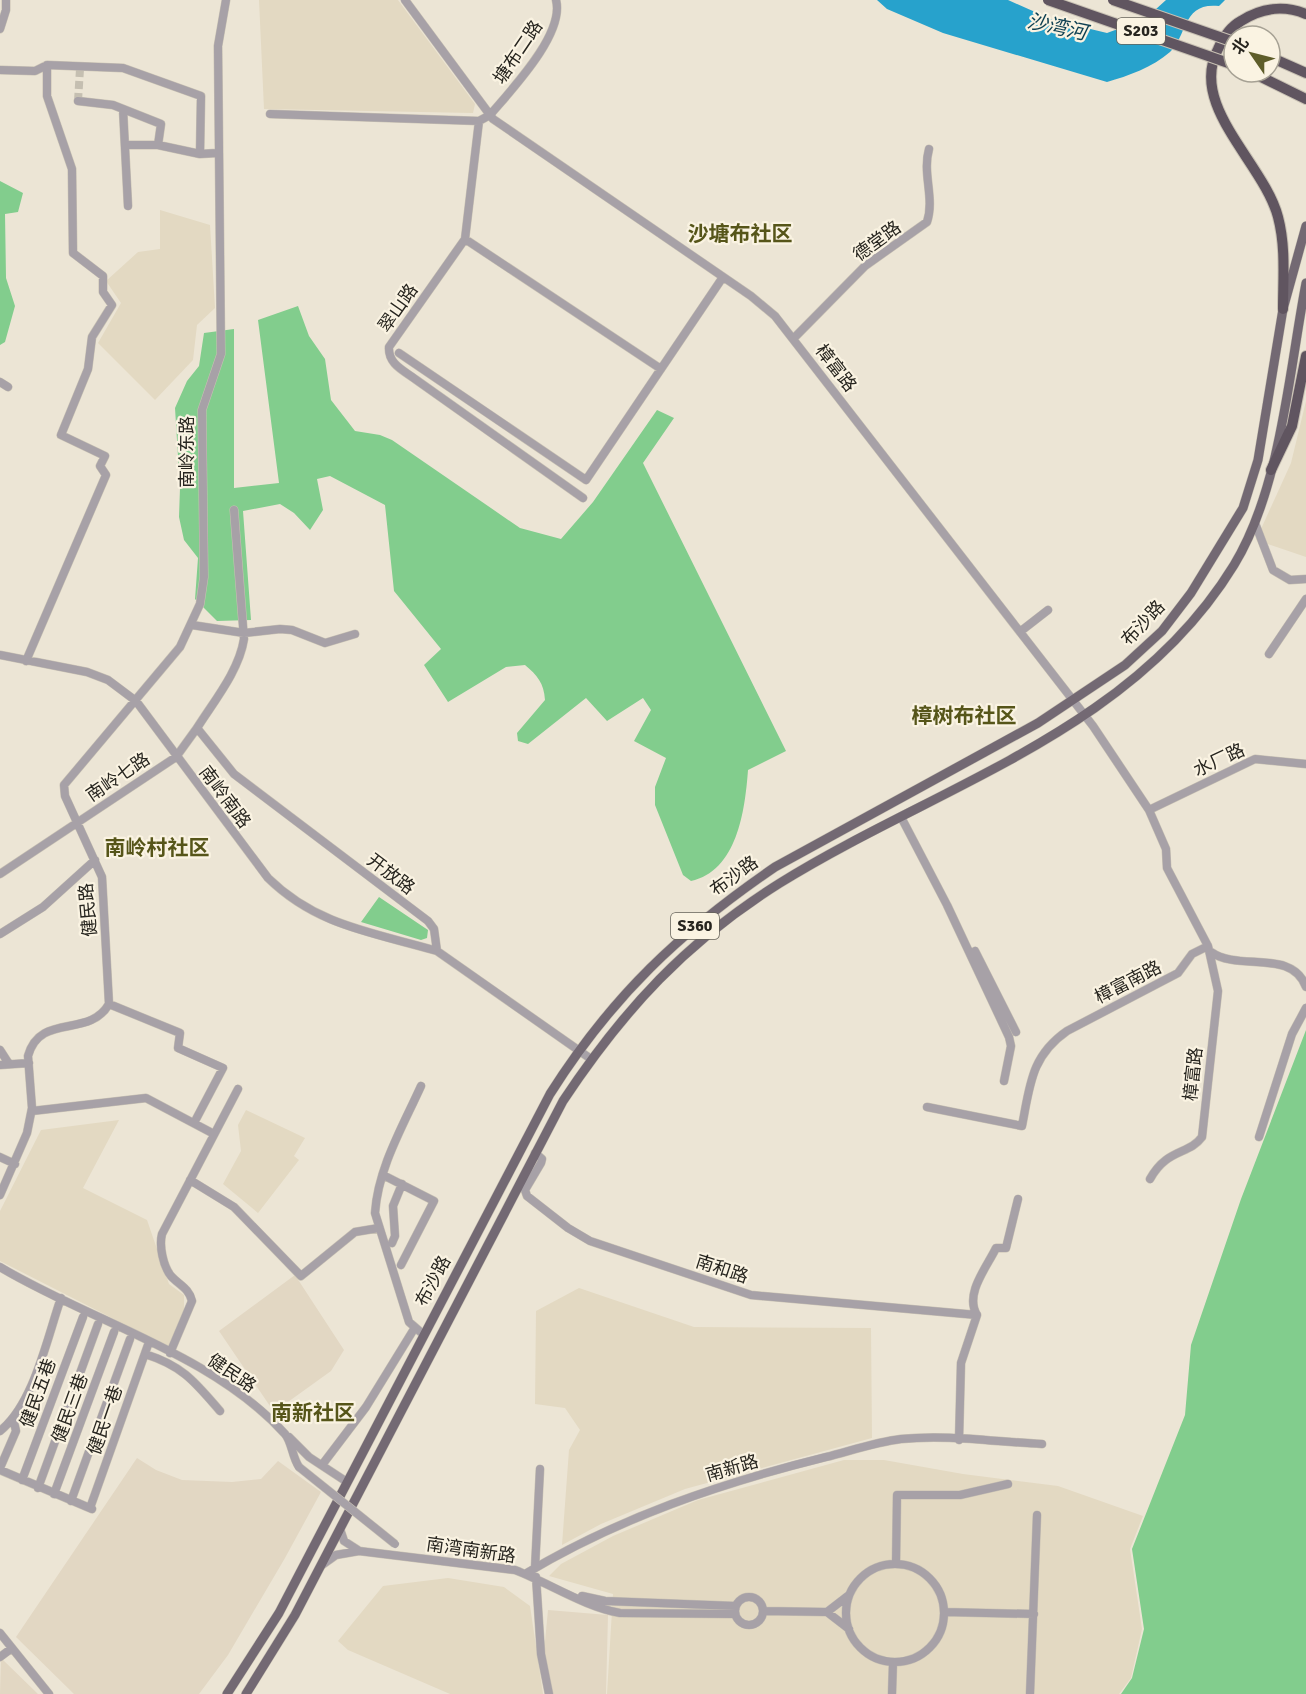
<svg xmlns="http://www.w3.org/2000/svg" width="1306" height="1694" viewBox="0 0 1306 1694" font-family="Signika,'Noto Sans SC',sans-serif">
  <rect width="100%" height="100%" fill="#ece5d5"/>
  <!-- built -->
  <path fill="#e3d9c2" d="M259,0H398L475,104L473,113L264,109Z
    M160,210L210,225L215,308L197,325L193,360L155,400L98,343L121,303L106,281L138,252L160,249Z
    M1306,401V557L1256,540L1291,463Z
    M246,1110L305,1138L294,1156L299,1160L258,1213L223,1184L241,1151L238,1125Z
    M119,1120L83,1188L147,1220L169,1284L184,1295V1310L169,1347L0,1261V1211L41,1130Z
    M579,1288L694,1327L871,1328L872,1438L685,1489L601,1524L562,1545L569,1450L580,1430L565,1408L535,1404L536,1311Z
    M844,1460H884L963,1474L1058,1486L1143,1516L1130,1549L1142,1629L1131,1678L1119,1694H607L613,1594L549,1576L561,1564L613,1536L698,1500Z
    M448,1578L504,1587L530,1606L543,1694H450L348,1650L338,1641L383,1586Z"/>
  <!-- industrial -->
  <path fill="#e2d7c3" d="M295,1275L344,1350L331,1371L274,1412L219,1331Z
    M137,1458L156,1470L182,1480L232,1482L261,1479L278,1461L321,1492L285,1558L228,1655L199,1694H74L16,1637Z
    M548,1610L608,1615L606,1694H553L544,1652Z
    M1,1658L38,1694H0Z"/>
  <!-- green -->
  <path fill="#82cd8d" d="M0,181L23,193L18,212L5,214L6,278L15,306L5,342L0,345Z
    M298,306L309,336L325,359L331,400L355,431L380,435L392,440L520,528L561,539L593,502L657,410L674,418L643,463L786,751L748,770C745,811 737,871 691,881L683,875L655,805V787L666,758L634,741L651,710L643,698L607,721L586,698L528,744L518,741L517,733L545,700C544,683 537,675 525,665L506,667L448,702L424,665L441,649L394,591L385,505L330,476L317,479L323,510L310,530L294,513L280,504L243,511L251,620L217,621L195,599L198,558L184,540L179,517L180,488L175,408L187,381L199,366L204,333L234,329V488L279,483L258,320Z
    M379,897L428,930L427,938L421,940L361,922Z
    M1306,1030V1694H1121L1132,1678L1144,1629L1132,1549L1185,1415L1191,1345L1241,1199Z"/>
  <!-- water -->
  <path fill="#27a2cc" d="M877,0H1008L1053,20L1107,33L1145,19L1166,0H1225L1219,6C1182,2 1188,35 1170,52C1153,67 1128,76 1107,82L943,33L887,9Z"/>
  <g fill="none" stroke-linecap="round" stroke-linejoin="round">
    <!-- minor-tunnel -->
    <path stroke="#c5bfb1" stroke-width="8" stroke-dasharray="8 4" stroke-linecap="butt" d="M78,101L80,69"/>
    <!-- minor casing -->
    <g stroke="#c9c2b4" stroke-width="9">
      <path id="minor" d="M405,0L493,119L751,296L775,316L1093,726L1149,810L1166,849L1167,868L1208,946L1192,954L1178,973L1067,1031C1031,1056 1030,1085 1022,1126L927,1107
        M0,29L6,10V0
        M0,70L35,71L47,65L123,68L201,96L200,154L217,153
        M78,101L113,105L161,124L158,145L200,154
        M123,109L128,206
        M270,114L479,121L490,115C511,90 565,34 556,0
        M479,121L465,239L389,347C388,364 403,370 415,379L583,498
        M125,145H158
        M465,239L661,369
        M794,338L865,266L927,222C935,198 922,174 929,149
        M399,353L586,480L723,277
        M0,382L8,387
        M1255,523L1273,570L1290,580L1306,579
        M192,625L244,633L280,629L292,630L325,643L355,634
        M1021,631L1048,610
        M1269,654L1306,599
        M0,655L87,672L108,680L136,701L268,878C317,926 372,932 437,951
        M26,661L106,475L100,466L105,456L61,435L88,369L92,337L112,305L103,292V276L73,253L72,169L47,96V65
        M197,728C214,701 239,671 244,639L234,510
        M1149,810L1255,759L1306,764
        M901,817L947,905L1009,1037L1011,1046L1004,1081
        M0,874L176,757L197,728L234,774L428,921L434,929L437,951L591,1059
        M0,934L43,907L95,860
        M975,951L1016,1032
        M1211,952C1239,972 1292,948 1306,987
        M109,1004L180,1033L178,1048L223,1068L194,1123
        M0,1050L9,1064
        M0,1065L29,1063
        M421,1086C403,1126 378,1168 375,1213L409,1322L424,1335
        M32,1111L146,1098L214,1134
        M1259,1137L1292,1034L1306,1008
        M535,1153L542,1159L541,1163L525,1190L527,1196L568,1228L590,1241L751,1295L977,1315
        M0,1157L15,1164
        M383,1175L434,1201L401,1265
        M1150,1179C1167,1148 1189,1155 1202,1137L1218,991L1208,946
        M190,1180L234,1207L301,1276L355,1232L379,1228
        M0,1195L27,1133L32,1108L28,1056C40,1012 89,1039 109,1004L102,877L65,796L64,785L180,647L200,604L204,577L202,410L221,354L218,46L226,0
        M392,1243L395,1236L393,1206L402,1184
        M0,1267C90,1321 213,1354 285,1434C292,1442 292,1457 299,1467
        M170,1353L192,1301C189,1288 179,1285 171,1276C163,1266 159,1246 162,1234L238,1089
        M145,1354C183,1366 195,1382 220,1411
        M0,1431C34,1404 47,1338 61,1298
        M289,1437L309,1457L347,1482
        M959,1440L961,1363L977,1315C964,1294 987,1267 996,1248H1006L1018,1199
        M322,1465L366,1407L414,1329
        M0,1468L16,1431L13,1418
        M0,1470L92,1509
        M22,1480L83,1317
        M38,1488L98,1324
        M54,1494L114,1332
        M71,1501L130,1339
        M90,1508L149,1342
        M340,1529L344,1541L358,1550
        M896,1564L897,1495H960L1008,1484
        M846 1613a49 49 0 1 1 98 0a49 49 0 1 1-98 0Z
        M322,1565L336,1555L359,1551L515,1570C549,1583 585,1607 620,1613L735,1614
        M535,1568L540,1469
        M525,1574C618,1518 721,1483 826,1457C850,1451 876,1442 901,1439C947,1434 996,1442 1042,1444
        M536,1577L541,1654L549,1694
        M582,1596L605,1601L736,1606
        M735 1611a14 14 0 1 1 28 0a14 14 0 1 1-28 0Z
        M763,1611L827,1612L849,1629
        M827,1612L849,1595
        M944,1612L1034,1614
        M0,1633L49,1694
        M0,1657L12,1648
        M892,1694L893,1662
        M1030,1694L1037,1515"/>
    </g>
    <!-- major casing -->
    <g stroke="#c9c2b4" stroke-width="10">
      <path id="major" d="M227,1694L279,1613L550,1094C612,996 680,932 775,867L1038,723L1125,665L1162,631L1191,593L1243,508L1258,460L1283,309L1306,226
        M246,1694L295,1615L563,1101C624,1009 686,942 780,883C938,785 1132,732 1234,565C1281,488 1289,371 1306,283"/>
    </g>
    <!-- highway casing -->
    <g stroke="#c9c2b4" stroke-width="12">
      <path id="highway" d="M1270,57L1306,73
        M1251,72L1306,99
        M1283,309C1283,279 1286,247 1278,217C1264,163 1188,106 1218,49C1223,38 1230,27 1241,21C1261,8 1284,5 1306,14
        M1271,470L1292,426L1306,356"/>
    </g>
    <!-- minor -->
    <use href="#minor" stroke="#a7a1a7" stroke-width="8"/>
    <!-- major -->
    <use href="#major" stroke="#736973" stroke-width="9"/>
    <!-- highway -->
    <use href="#highway" stroke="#605560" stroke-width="10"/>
    <!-- minor-bridge casing -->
    <g stroke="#c9c2b4" stroke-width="9" stroke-linecap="butt">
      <path id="minor-bridge" d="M299,1467L395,1544"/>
    </g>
    <!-- highway-bridge casing -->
    <g stroke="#c9c2b4" stroke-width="12" stroke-linecap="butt">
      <path id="highway-bridge" d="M1048,0L1234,65
        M1113,0L1234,42"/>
    </g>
    <!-- minor-bridge -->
    <use href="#minor-bridge" stroke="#a7a1a7" stroke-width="8"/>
    <!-- highway-bridge -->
    <use href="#highway-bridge" stroke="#605560" stroke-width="10"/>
  </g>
  <g text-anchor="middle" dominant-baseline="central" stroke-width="4.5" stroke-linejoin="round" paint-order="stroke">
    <!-- shield labels -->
    <g fill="#faf3e2" stroke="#66635a" stroke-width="1.5">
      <rect x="1117" y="18" width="48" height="26" rx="4.5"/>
      <rect x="671" y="913" width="48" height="26" rx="4.5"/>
    </g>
    <g font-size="16" font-weight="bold" fill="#27251f">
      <text x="1141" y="31">S203</text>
      <text x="695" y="926">S360</text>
    </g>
    <!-- street labels -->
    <g font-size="18" fill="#27251f" stroke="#faf3e2">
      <text transform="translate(518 52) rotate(-56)">塘布二路</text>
      <text transform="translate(877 241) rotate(-36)">德堂路</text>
      <text transform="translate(398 308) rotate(-55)">翠山路</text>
      <text transform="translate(836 368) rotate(52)">樟富路</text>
      <text transform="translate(187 452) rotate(-90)">南岭东路</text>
      <text transform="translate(1143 623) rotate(-47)">布沙路</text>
      <text transform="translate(1219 760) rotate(-25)">水厂路</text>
      <text transform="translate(118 777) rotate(-34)">南岭七路</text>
      <text transform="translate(225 797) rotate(53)">南岭南路</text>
      <text transform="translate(391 874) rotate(37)">开放路</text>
      <text transform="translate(734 876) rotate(-36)">布沙路</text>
      <text transform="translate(88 910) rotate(-95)">健民路</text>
      <text transform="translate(1128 982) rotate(-27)">樟富南路</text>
      <text transform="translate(1193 1074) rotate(-84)">樟富路</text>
      <text transform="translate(722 1269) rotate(18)">南和路</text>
      <text transform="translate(433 1281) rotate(-62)">布沙路</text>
      <text transform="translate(232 1373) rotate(34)">健民路</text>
      <text transform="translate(38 1393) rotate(-70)">健民五巷</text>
      <text transform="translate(70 1408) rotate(-70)">健民三巷</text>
      <text transform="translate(105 1420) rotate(-71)">健民一巷</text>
      <text transform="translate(732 1468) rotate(-16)">南新路</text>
      <text transform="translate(471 1550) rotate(8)">南湾南新路</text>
    </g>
    <!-- water labels -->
    <g font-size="20" font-style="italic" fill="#0d3f51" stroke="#faf3e2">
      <text transform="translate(1057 27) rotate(12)">沙湾河</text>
    </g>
    <!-- quarter labels -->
    <g font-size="21" font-weight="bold" fill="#565519" stroke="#faf3e2">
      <text x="740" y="234">沙塘布社区</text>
      <text x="964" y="716">樟树布社区</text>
      <text x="157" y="848">南岭村社区</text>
      <text x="313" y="1413">南新社区</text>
    </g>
  </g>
  <!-- north arrow -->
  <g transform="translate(1252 54) rotate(305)"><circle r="28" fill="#faf3e2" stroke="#a6a194" stroke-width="1.5"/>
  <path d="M0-4.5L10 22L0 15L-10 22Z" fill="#5e5d2a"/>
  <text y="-9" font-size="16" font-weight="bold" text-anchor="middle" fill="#27251f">北</text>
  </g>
</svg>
